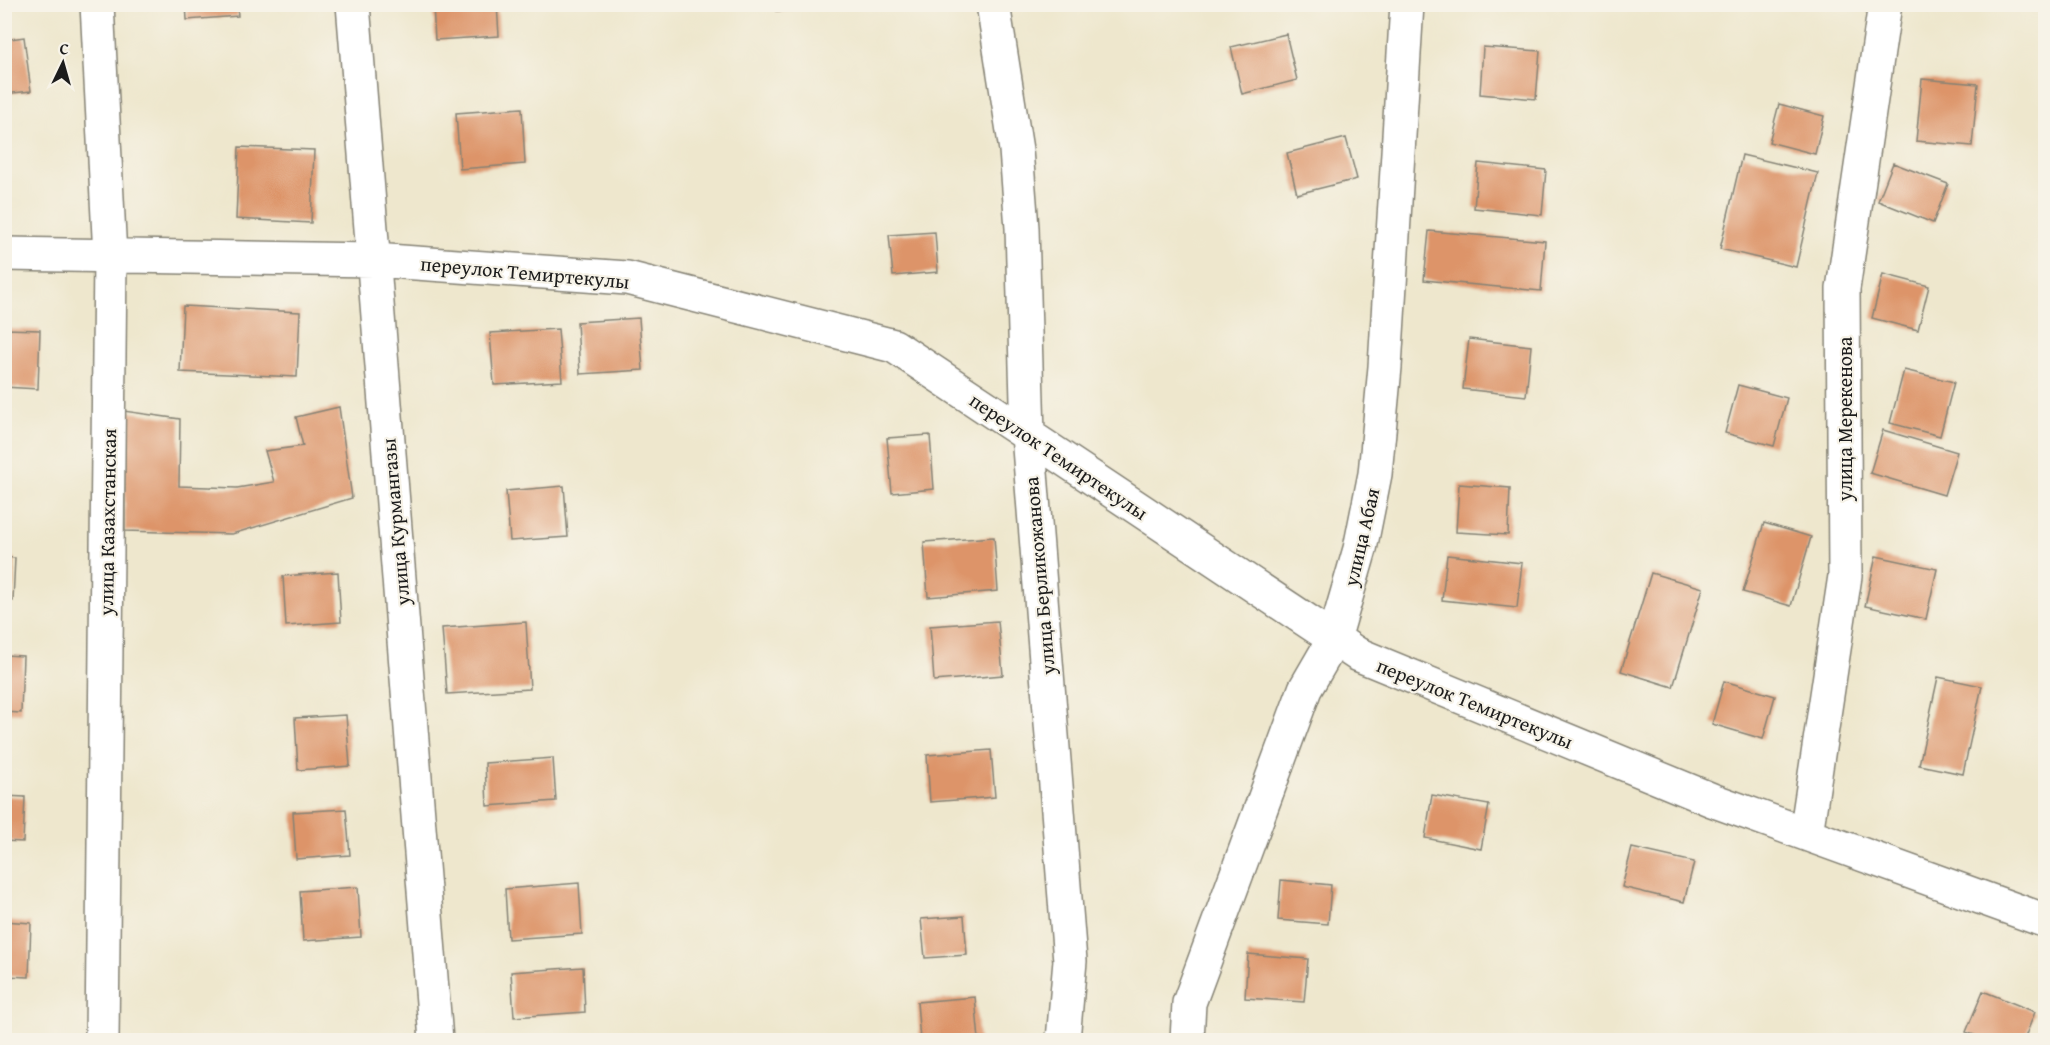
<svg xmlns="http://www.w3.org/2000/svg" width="2050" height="1045" viewBox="0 0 2050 1045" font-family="'Gentium Book Plus',serif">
  <rect width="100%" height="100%" fill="#f7f3e8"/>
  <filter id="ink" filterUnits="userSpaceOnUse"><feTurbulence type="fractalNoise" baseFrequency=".0167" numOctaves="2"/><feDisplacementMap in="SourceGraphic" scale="12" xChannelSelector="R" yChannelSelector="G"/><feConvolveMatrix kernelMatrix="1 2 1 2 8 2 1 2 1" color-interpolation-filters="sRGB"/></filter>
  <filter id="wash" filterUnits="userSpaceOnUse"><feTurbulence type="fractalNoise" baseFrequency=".008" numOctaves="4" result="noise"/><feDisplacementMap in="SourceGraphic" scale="24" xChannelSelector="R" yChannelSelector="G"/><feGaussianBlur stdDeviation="1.35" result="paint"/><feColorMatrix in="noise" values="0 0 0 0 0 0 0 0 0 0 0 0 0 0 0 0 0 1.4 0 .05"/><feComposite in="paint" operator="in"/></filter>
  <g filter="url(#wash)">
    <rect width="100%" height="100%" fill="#eee7cd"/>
    <g id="blocks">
      <!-- building -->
      <path fill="#dd9469" d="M186,4H237L238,16L187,20Z
        M433,4H497L499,36L435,40Z
        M775,4H838V6L776,11Z
        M1286,34L1297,80L1242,94L1231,47Z
        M24,37L31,91L4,94V40Z
        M1483,47L1540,51L1536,99L1480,94Z
        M1922,79L1978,84L1972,146L1916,141Z
        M1779,104L1824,116L1815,154L1769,142Z
        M522,108L525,164L460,169L456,113Z
        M1346,138L1357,179L1297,194L1287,153Z
        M239,147L314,150L311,223L236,219Z
        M1742,155L1818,173L1796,267L1720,249Z
        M1478,163L1546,170L1542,215L1474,208Z
        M1893,163L1948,184L1933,223L1878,201Z
        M1429,231L1545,241L1541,291L1424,280Z
        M935,232L938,272L893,276L889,235Z
        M1883,274L1929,286L1918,330L1872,318Z
        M183,306L300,312L297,377L180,372Z
        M639,318L643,370L580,374L577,322Z
        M4,329L40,330L38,389L4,387Z
        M558,329L562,381L494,385L490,333Z
        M1469,339L1531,346L1526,396L1463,389Z
        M1904,370L1954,382L1940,436L1890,423Z
        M1738,385L1787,398L1774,446L1725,433Z
        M339,407L352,498L232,534L125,531L124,411L180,419L179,486L237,488L274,482L265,451L303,446L296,417Z
        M1883,430L1957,452L1944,495L1870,473Z
        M930,435L934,489L892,493L887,438Z
        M1459,484L1510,488L1508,535L1456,532Z
        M564,486L568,537L510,541L506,491Z
        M1764,523L1811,537L1791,606L1743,592Z
        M994,537L998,591L928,597L924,542Z
        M1447,555L1522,563L1517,608L1442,600Z
        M1876,556L1937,569L1926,619L1865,606Z
        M4,557L15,558L13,601L4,600Z
        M338,572L341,622L286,626L283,576Z
        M1651,573L1703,588L1673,687L1621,671Z
        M998,621L1003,675L934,681L930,626Z
        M526,622L530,689L447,694L442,628Z
        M4,655L23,656L21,713L4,712Z
        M1938,677L1982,686L1963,774L1919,765Z
        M1724,681L1775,696L1763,739L1712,724Z
        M346,715L350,766L298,770L295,718Z
        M991,750L995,797L930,802L927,755Z
        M553,758L556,801L487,806L485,763Z
        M1432,795L1489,805L1481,849L1425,838Z
        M4,796L25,797L23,842L4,841Z
        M346,809L350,855L296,859L293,812Z
        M1632,848L1694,862L1684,902L1622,887Z
        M1281,880L1331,885L1328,924L1278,920Z
        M579,883L582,934L508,939L505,889Z
        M358,887L361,937L303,941L300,891Z
        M964,916L967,955L925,958L921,919Z
        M4,921L31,923L29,977L4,976Z
        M1248,954L1308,959L1304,1002L1245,998Z
        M583,967L585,1012L514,1017L511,972Z
        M1983,991L2035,1012L2024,1040H1987L1966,1032Z
        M975,997L979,1040H920L917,1002Z"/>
    </g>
  </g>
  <g filter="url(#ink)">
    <use href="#blocks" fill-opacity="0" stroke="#858274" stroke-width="1.5"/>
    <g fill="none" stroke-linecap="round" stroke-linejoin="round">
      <!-- minor casing -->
      <g stroke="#858274" stroke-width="36">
        <path id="minor" d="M97,4L110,256L102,1040
          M353,4L436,1040
          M993,4L1016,150L1022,228L1028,435L1070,961L1063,1040
          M4,254L374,260L627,278L894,346L1357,654L1712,800L2046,921
          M1806,834L1845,576L1843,289L1885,4
          M1187,1040L1189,1003L1305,689L1334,639L1360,549L1375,474L1385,367L1407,4"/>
      </g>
      <!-- minor -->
      <use href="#minor" stroke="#fff" stroke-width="33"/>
    </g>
  </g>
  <g text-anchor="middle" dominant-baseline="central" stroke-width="4.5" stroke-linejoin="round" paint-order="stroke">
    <!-- street labels -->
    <g font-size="20" fill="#1c1c1c" stroke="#f7f3e8">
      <text transform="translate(525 272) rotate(5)">переулок Темиртекулы</text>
      <text transform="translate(1844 419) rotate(-90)">улица Мерекенова</text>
      <text transform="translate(1059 456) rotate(34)">переулок Темиртекулы</text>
      <text transform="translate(107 522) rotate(-89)">улица Казахстанская</text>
      <text transform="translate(395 522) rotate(-95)">улица Курмангазы</text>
      <text transform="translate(1361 537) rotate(-77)">улица Абая</text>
      <text transform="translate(1039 576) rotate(-95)">улица Берликожанова</text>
      <text transform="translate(1475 703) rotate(22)">переулок Темиртекулы</text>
    </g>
  </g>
  <!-- margin -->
  <rect width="2050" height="1045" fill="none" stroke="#f7f3e8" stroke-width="24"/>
  <!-- north arrow -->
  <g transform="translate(63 63) rotate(5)" stroke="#f7f3e8" stroke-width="4.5" paint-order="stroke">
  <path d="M0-4.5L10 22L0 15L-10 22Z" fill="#1c1c1c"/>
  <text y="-9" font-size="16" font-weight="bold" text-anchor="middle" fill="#1c1c1c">С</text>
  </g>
</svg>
